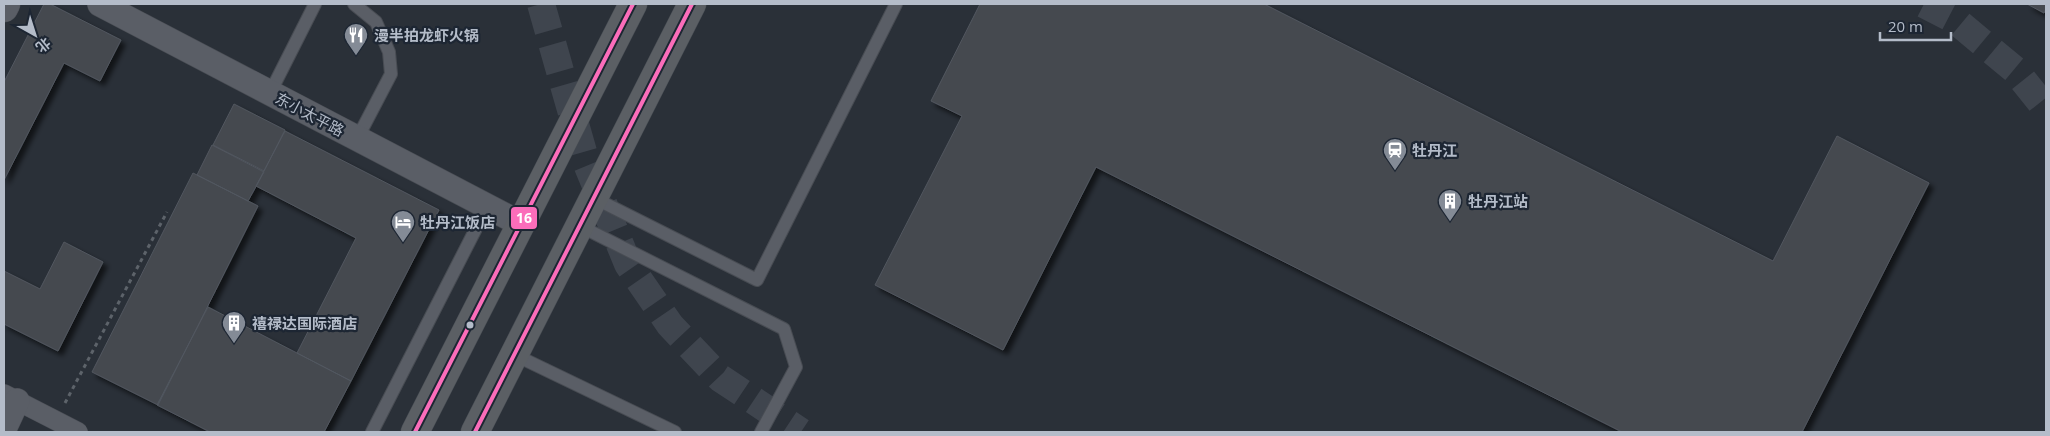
<svg xmlns="http://www.w3.org/2000/svg" width="2050" height="436" viewBox="0 0 2050 436" font-family="'Open Sans','Noto Sans SC',sans-serif">
  <defs>
    <filter id="shadow"><feDropShadow dx="4.5" dy="4.5" stdDeviation="2.5" flood-color="#0009"/></filter>
  </defs>
  <rect width="100%" height="100%" fill="#2a3038"/>
  <!-- building -->
  <path fill="#444950" stroke="#52575f" filter="url(#shadow)" d="M44,4H50L121,40L100,81L64,63L4,180V82Z
    M980,4H1264L1773,261L1837,136L1929,183L1802,432H1622L1096,167L1003,350L875,285L962,116L931,101Z
    M2027,4H2046V9L2044,13Z
    M234,104L285,130L264,171L213,145Z
    M285,131L439,210L351,381L297,353L356,238L256,186Z
    M212,145L264,172L248,201L197,175Z
    M193,173L258,206L158,405L92,372Z
    M64,242L103,262L58,351L4,324V271L40,289Z
    M208,307L351,381L324,432H210L157,405Z"/>
  <g fill="none" stroke-linecap="round" stroke-linejoin="round">
    <!-- tertiary-tunnel -->
    <path stroke="#3f454e" stroke-width="28" stroke-dasharray="28 14" stroke-linecap="butt" d="M541,4L585,159L628,264L670,325L720,378L801,432
      M1924,4L1955,20L2015,70L2046,109"/>
    <!-- service casing -->
    <g stroke="#484c53" stroke-width="14">
      <path id="service" d="M354,4L376,22L389,52L391,74L357,139
        M270,93L315,4
        M594,198L757,280L896,4
        M580,226L784,329L796,367L761,432
        M515,355L675,432
        M372,432L487,207"/>
    </g>
    <!-- pedestrian casing -->
    <g stroke="#484c53" stroke-width="20">
      <path id="pedestrian" d="M4,394L78,432"/>
    </g>
    <!-- minor casing -->
    <g stroke="#484c53" stroke-width="26">
      <path id="minor" d="M100,4L521,224
        M4,429L17,401"/>
    </g>
    <!-- tertiary casing -->
    <g stroke="#484c53" stroke-width="29">
      <path id="tertiary" d="M4,8L6,4"/>
    </g>
    <!-- trunk casing -->
    <g stroke="#474c53" stroke-width="29">
      <path id="trunk" d="M415,432L633,4
        M475,432L692,4"/>
    </g>
    <!-- path -->
    <path stroke="#5d636a" stroke-width="3" stroke-dasharray="4 4" stroke-linecap="butt" d="M65,403L167,212"/>
    <!-- service -->
    <use href="#service" stroke="#5a5e66" stroke-width="12"/>
    <!-- pedestrian -->
    <use href="#pedestrian" stroke="#5a5e66" stroke-width="19"/>
    <!-- minor -->
    <use href="#minor" stroke="#5a5e66" stroke-width="25"/>
    <!-- tertiary -->
    <use href="#tertiary" stroke="#5a5e66" stroke-width="28"/>
    <!-- trunk -->
    <use href="#trunk" stroke="#5b5f64" stroke-width="28"/>
    <!-- bus-1 casing -->
    <g stroke="#1d2633" stroke-width="8">
      <path id="bus-1" d="M415,432L633,4
        M475,432L692,4"/>
    </g>
    <!-- bus-1 -->
    <use href="#bus-1" stroke="#fb6dba" stroke-width="4"/>
  </g>
  <!-- icons -->
  <defs>
    <g id="restaurant-pin" transform="scale(1.25)"><path d="M0 17L-7.5 6A9.5 9.5 0 1 1 7.5 6Z" fill="#848b96" stroke="#1d2633"/><path d="M-5-6h1v4h1v-4h1v4h1v-4h1v5L-1.5 .5V6h-2V.5L-5-1ZM5-6V6H3V1.5H1.5Q1.5-4 5-6Z" fill="#fff"/></g>
    <g id="station-pin" transform="scale(1.25)"><path d="M0 17L-7.5 6A9.5 9.5 0 1 1 7.5 6Z" fill="#848b96" stroke="#1d2633"/><path d="M-3-6H3Q5-6 5-4V2Q5 4 3 4L4.5 6H3L1.5 4h-3L-3 6H-4.5L-3 4Q-5 4-5 2V-4Q-5-6-3-6ZM-3.5-4v3h7v-3ZM-3.5 1v1.5H-2V1ZM2 1v1.5H3.5V1Z" fill="#fff"/></g>
    <g id="building-pin" transform="scale(1.25)"><path d="M0 17L-7.5 6A9.5 9.5 0 1 1 7.5 6Z" fill="#848b96" stroke="#1d2633"/><path d="M-4-6H4V6H1V3H-1V6H-4ZM-2.5-4.3h1.7v1.8h-1.7ZM.8-4.3h1.7v1.8H.8ZM-2.5-1h1.7V.8h-1.7ZM.8-1h1.7V.8H.8Z" fill="#fff"/></g>
    <g id="hotel-pin" transform="scale(1.25)"><path d="M0 17L-7.5 6A9.5 9.5 0 1 1 7.5 6Z" fill="#848b96" stroke="#1d2633"/><path d="M-6-4.5h1.5V1H6V5H4.5V3h-9V5H-6ZM-4 0a1.8 1.8 0 1 1 3.6 0ZM.5 0V-2.5h3Q6-2.5 6 0Z" fill="#fff"/></g>
  </defs>
  <g fill-rule="evenodd">
    <use href="#restaurant-pin" x="356" y="35"/>
    <use href="#station-pin" x="1395" y="150"/>
    <use href="#building-pin" x="1450" y="201"/>
    <use href="#hotel-pin" x="403" y="222"/>
    <use href="#building-pin" x="234" y="323"/>
  </g>
  <!-- markers -->
  <circle fill="#b4bcc9" stroke="#1d2633" stroke-width="2" cx="470" cy="325" r="4.5"/>
  <g text-anchor="middle" dominant-baseline="central" stroke-width="4.5" stroke-linejoin="round" paint-order="stroke">
    <!-- poi labels -->
    <g font-size="15" font-weight="bold" fill="#b4bcc9" stroke="#1d2633" text-anchor="start">
      <text x="374" y="35">漫半拍龙虾火锅</text>
      <text x="1412" y="150">牡丹江</text>
      <text x="1468" y="201">牡丹江站</text>
      <text x="420" y="222">牡丹江饭店</text>
      <text x="252" y="323">禧禄达国际酒店</text>
    </g>
    <!-- street labels -->
    <g font-size="15" fill="#b4bcc9" stroke="#1d2633">
      <text transform="translate(310 114) rotate(28)">东小太平路</text>
    </g>
  </g>
  <rect stroke="#1d2633" stroke-width="2" x="510" y="206" width="28" height="24" rx="5" fill="#fb6dba"/>
  <g font-size="14" text-anchor="middle" font-weight="bold" fill="#fff">
    <text x="524" y="223">16</text>
  </g>
  <!-- border -->
  <rect width="2050" height="436" fill="none" stroke="#b4bcc9" stroke-width="10"/>
  <!-- north arrow -->
  <g transform="translate(35 35) rotate(141)" stroke="#1d2633" stroke-width="4" paint-order="stroke">
  <path d="M0-4L9 19L0 12L-9 19Z" fill="#b4bcc9"/>
  <text y="-8" font-size="14" font-weight="bold" text-anchor="middle" fill="#b4bcc9">北</text>
  </g>
  <!-- scale -->
  <path d="M1880 32v8h71v-8" fill="none" stroke="#b4bcc9" stroke-width="2.5"/>
  <text x="1888" y="32" font-size="15" fill="#b4bcc9" stroke="#1d2633" stroke-width="4" paint-order="stroke">20 m</text>
</svg>
